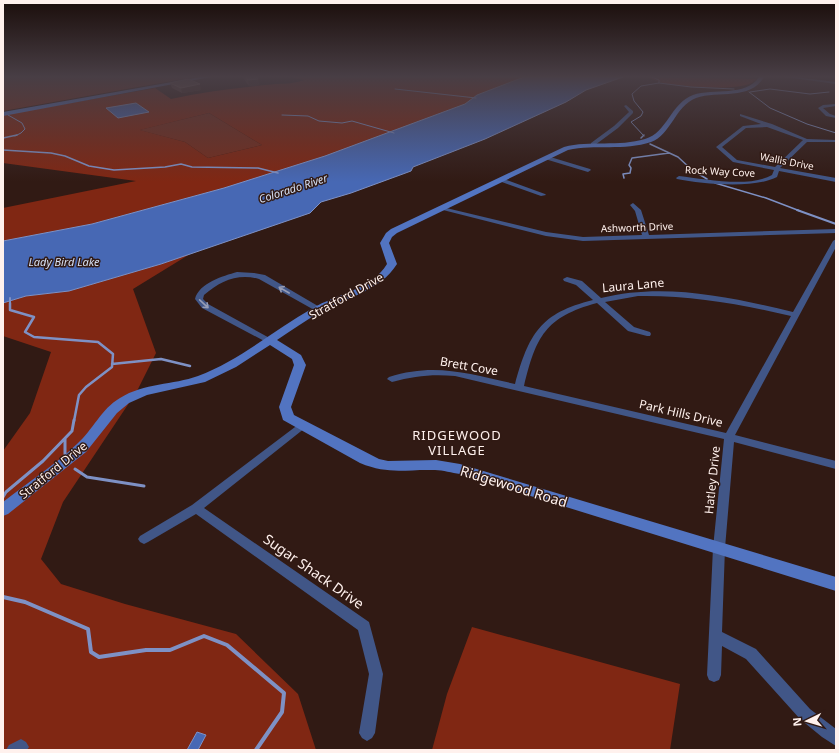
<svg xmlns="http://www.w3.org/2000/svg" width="839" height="753" viewBox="0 0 839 753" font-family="'Noto Sans',sans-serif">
  <rect width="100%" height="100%" fill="#311a14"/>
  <!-- green -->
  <path fill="#762d1d" d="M3,77H194L3,111Z
    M209,113L262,145L208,158L185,142L139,130Z"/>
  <!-- forest -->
  <path fill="#802713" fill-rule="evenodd" d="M290,77H524L477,95L465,104L327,156L224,188L92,224L3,241V208L136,181L3,163V115L155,88L171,99C202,92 234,88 265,85C279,83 291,85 304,80ZM209,113L262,145L208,158L185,142L140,130Z
    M647,77L756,79C749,93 683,86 668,84C661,83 654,80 647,77Z
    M190,254L133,289L156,353L137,391L63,502L41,559L61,584L125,604L236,634L298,694L316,750H3V451L30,413L51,352L3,336V303L26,296L69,291L161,264Z
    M472,627L680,684L670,750H432L447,694Z"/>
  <!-- water -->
  <path fill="#4768b4" stroke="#7e91c5" d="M524,77H623L586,90L566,102L485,139L413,167L411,171L351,193L321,202L310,213L161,264L69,291L26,296L3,303V241L92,224L224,188L325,156L465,104L477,95Z
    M136,103L149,112L118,118L106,108Z
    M197,732L206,735L198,750H187Z"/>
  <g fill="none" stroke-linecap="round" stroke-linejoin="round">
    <!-- stream-far5 -->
    <path stroke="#7e91c5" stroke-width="1" d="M659,83L691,87L734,89
      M395,89L476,98
      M749,92L770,108L807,124L836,133
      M750,92L770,89L810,94L829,92
      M8,115L22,123L25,129L21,133L15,136
      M282,115L308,116L319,121L342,123L352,121L394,133
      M644,136L631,122L641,116L643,112L634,101L632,94L641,86L659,83V80L652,77"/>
    <!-- stream-far4 -->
    <path stroke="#7e91c5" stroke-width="1.5" d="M3,138L17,135
      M641,138L644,135
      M650,144L678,157L692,170L707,179
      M3,150L51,153L65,156L89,166L114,170L165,167L181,164L192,167L258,168L278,173
      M624,178L623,174L630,173L631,168L629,165L632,158L669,153
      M715,183L766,198L800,211"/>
    <!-- stream-far3 -->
    <path stroke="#7e91c5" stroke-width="2" d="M797,210L836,224
      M10,298V304"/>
    <!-- stream-far2 -->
    <path stroke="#7e91c5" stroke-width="2.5" d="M10,303V310L34,317L25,332L34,337L98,342L113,354L112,367L86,387L79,395L74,421
      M112,364L161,359L190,366"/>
    <!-- stream-far1 -->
    <path stroke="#7e91c5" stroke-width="3" d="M65,438V454
      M75,469L87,477L144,486
      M3,497L6,492L43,461L72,431L74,420"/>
    <!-- stream -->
    <path stroke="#7e91c5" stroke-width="4" d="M3,597L25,602L88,629L91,652L99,657L146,650H170L204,636L227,645L284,693L282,712L256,750"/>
    <!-- street -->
    <path fill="#415687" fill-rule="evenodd" d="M785,77H795L836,82V84Z
      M836,104V106L823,108L830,114L836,116V118L826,116L818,108L823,105Z
      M626,105L633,111V113L618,128L595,145H591V143L614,126L629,112L624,106Z
      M740,114L772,124L807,139L836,140V142H807L780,168L836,178V182L779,171L777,177C753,189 703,184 677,179L676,178L679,176C705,179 749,188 772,175L774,170L733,162L716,147L743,126L761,124L740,116ZM767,127L803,140L775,167L737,160L722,147L746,128Z
      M547,156L590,169L591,170L588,172L545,159L544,158Z
      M501,178L545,194L546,195L541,196L499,181L498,180Z
      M633,203L641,210L649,235L836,229V233L583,241L546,236L439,209L442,207L546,232L583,237L642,235L635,211L630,205Z
      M836,239V247L735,435L836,461V469L734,442L725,548L722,632L756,649L810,709L836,729V746L822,737L800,719L746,659L722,646L721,675L719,680L714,682L709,680L707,675L713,548L724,439L455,376C432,374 414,376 392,382L387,379L389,377C435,362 470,374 515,384C529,334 540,313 593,300L576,285L564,281L563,279L567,277L582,281L601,298C664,282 731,297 793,312L833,241ZM638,296C690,295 740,304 791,316L726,433L524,386C536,337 545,317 597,303L628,331L647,336H650L651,334L650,332L634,327L605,302Z
      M237,272L254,273L265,275L323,309L319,311H316L259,279C238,273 220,281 204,295L203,299L208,304L275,341L271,344L268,343L202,308L195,299C199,283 223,276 237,272Z
      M302,423L305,424L307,426L305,428L204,508L369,622L383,674L375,733L372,738L367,741L362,738L359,733L369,674L358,630L196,514L148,542L144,544L140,542L138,539L140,536L192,505L299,424Z
      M21,739L26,742L29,747L27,750H6L9,745Z"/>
    <!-- secondary -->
    <path fill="#5274c1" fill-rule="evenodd" d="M200,77H211L3,116V112Z
      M759,77H764C750,101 718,90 696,98C675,106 671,135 651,142C624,151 595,144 568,150L397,233L392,237L389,243L397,264C380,291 348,297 322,311C306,320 292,330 277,340L301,355L306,365L291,407L294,415L379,459L388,461L436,460L460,464L836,577V591L460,474C452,473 443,470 435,470C405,469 389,475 360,463L283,420L279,407L294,365L292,359L270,345L236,367L205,382L147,395L129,403L117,413L86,452L8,514L3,516V502C27,483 55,465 77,444C93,430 101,409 120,398C144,383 173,385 198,376C240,360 274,330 313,308C337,294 372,289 387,264L380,243L386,233L391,229L564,147C590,140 619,147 645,139C667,133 671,103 693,95C713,88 746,97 759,77Z"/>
  </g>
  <!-- wall -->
  <path fill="#593f3a" d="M243,77H257L259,85L249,86L243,78Z
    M170,83L201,90L182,93L172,88Z"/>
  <!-- shaded-wall -->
  <path fill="#412822" d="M258,79L259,85L249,86L248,80Z
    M200,84L201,90L182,93L181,88Z"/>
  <!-- building -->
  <path fill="#6a524d" stroke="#826b66" d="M245,77H257L258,79L248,80Z
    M188,79L200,84L181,88L170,83Z"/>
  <!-- one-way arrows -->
  <defs><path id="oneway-shaft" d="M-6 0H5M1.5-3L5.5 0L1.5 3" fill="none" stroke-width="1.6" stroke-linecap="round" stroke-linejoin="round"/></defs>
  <g stroke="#969cb5">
    <use href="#oneway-shaft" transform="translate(284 290) rotate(-150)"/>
    <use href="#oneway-shaft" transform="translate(204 304) rotate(43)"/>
  </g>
  <!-- sky -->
  <linearGradient id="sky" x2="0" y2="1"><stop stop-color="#1b0e0b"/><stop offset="0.42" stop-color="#483e45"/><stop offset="1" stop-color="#483e45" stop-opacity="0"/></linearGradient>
  <rect width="839" height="182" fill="url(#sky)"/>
  <g text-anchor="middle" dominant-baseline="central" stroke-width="3" stroke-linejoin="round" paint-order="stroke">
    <!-- far-street labels -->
    <g font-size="10" fill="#fff1ed" stroke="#311a14">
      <text transform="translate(787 161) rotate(11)">Wallis Drive</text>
      <text transform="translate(720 171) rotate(3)">Rock Way Cove</text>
      <text transform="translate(637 227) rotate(-2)">Ashworth Drive</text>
    </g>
    <!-- far-water labels -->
    <g font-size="11" font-style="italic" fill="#d5e0f5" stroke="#311a14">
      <text transform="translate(293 188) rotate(-18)">Colorado River</text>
      <text x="64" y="261">Lady Bird Lake</text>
    </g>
    <!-- street labels -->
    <g font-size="12" fill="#fff1ed" stroke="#311a14">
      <text transform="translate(633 285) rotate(-5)">Laura Lane</text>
      <text transform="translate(346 296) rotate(-29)">Stratford Drive</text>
      <text transform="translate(469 366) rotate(10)">Brett Cove</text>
      <text transform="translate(681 413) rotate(13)">Park Hills Drive</text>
      <text transform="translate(53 470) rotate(-39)">Stratford Drive</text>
      <text transform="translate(712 480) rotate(-84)">Hatley Drive</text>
    </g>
    <!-- neighbourhood labels -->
    <g font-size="13" letter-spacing="1" fill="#fff1ed" stroke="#311a14">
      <text x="457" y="435">RIDGEWOOD<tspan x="457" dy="15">VILLAGE</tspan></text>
    </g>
    <!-- near-street labels -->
    <g font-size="14" fill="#fff1ed" stroke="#311a14">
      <text transform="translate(514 486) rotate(17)">Ridgewood Road</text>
      <text transform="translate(314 571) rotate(35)">Sugar Shack Drive</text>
    </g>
  </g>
  <!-- border -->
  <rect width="839" height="753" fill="none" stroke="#fff1ed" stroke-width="8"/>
  <!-- north arrow -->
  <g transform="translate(807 721) rotate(265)" stroke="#311a14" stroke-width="3" paint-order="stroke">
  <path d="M0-3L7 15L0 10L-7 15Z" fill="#fff1ed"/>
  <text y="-6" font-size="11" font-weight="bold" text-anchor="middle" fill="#fff1ed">N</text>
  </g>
</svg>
